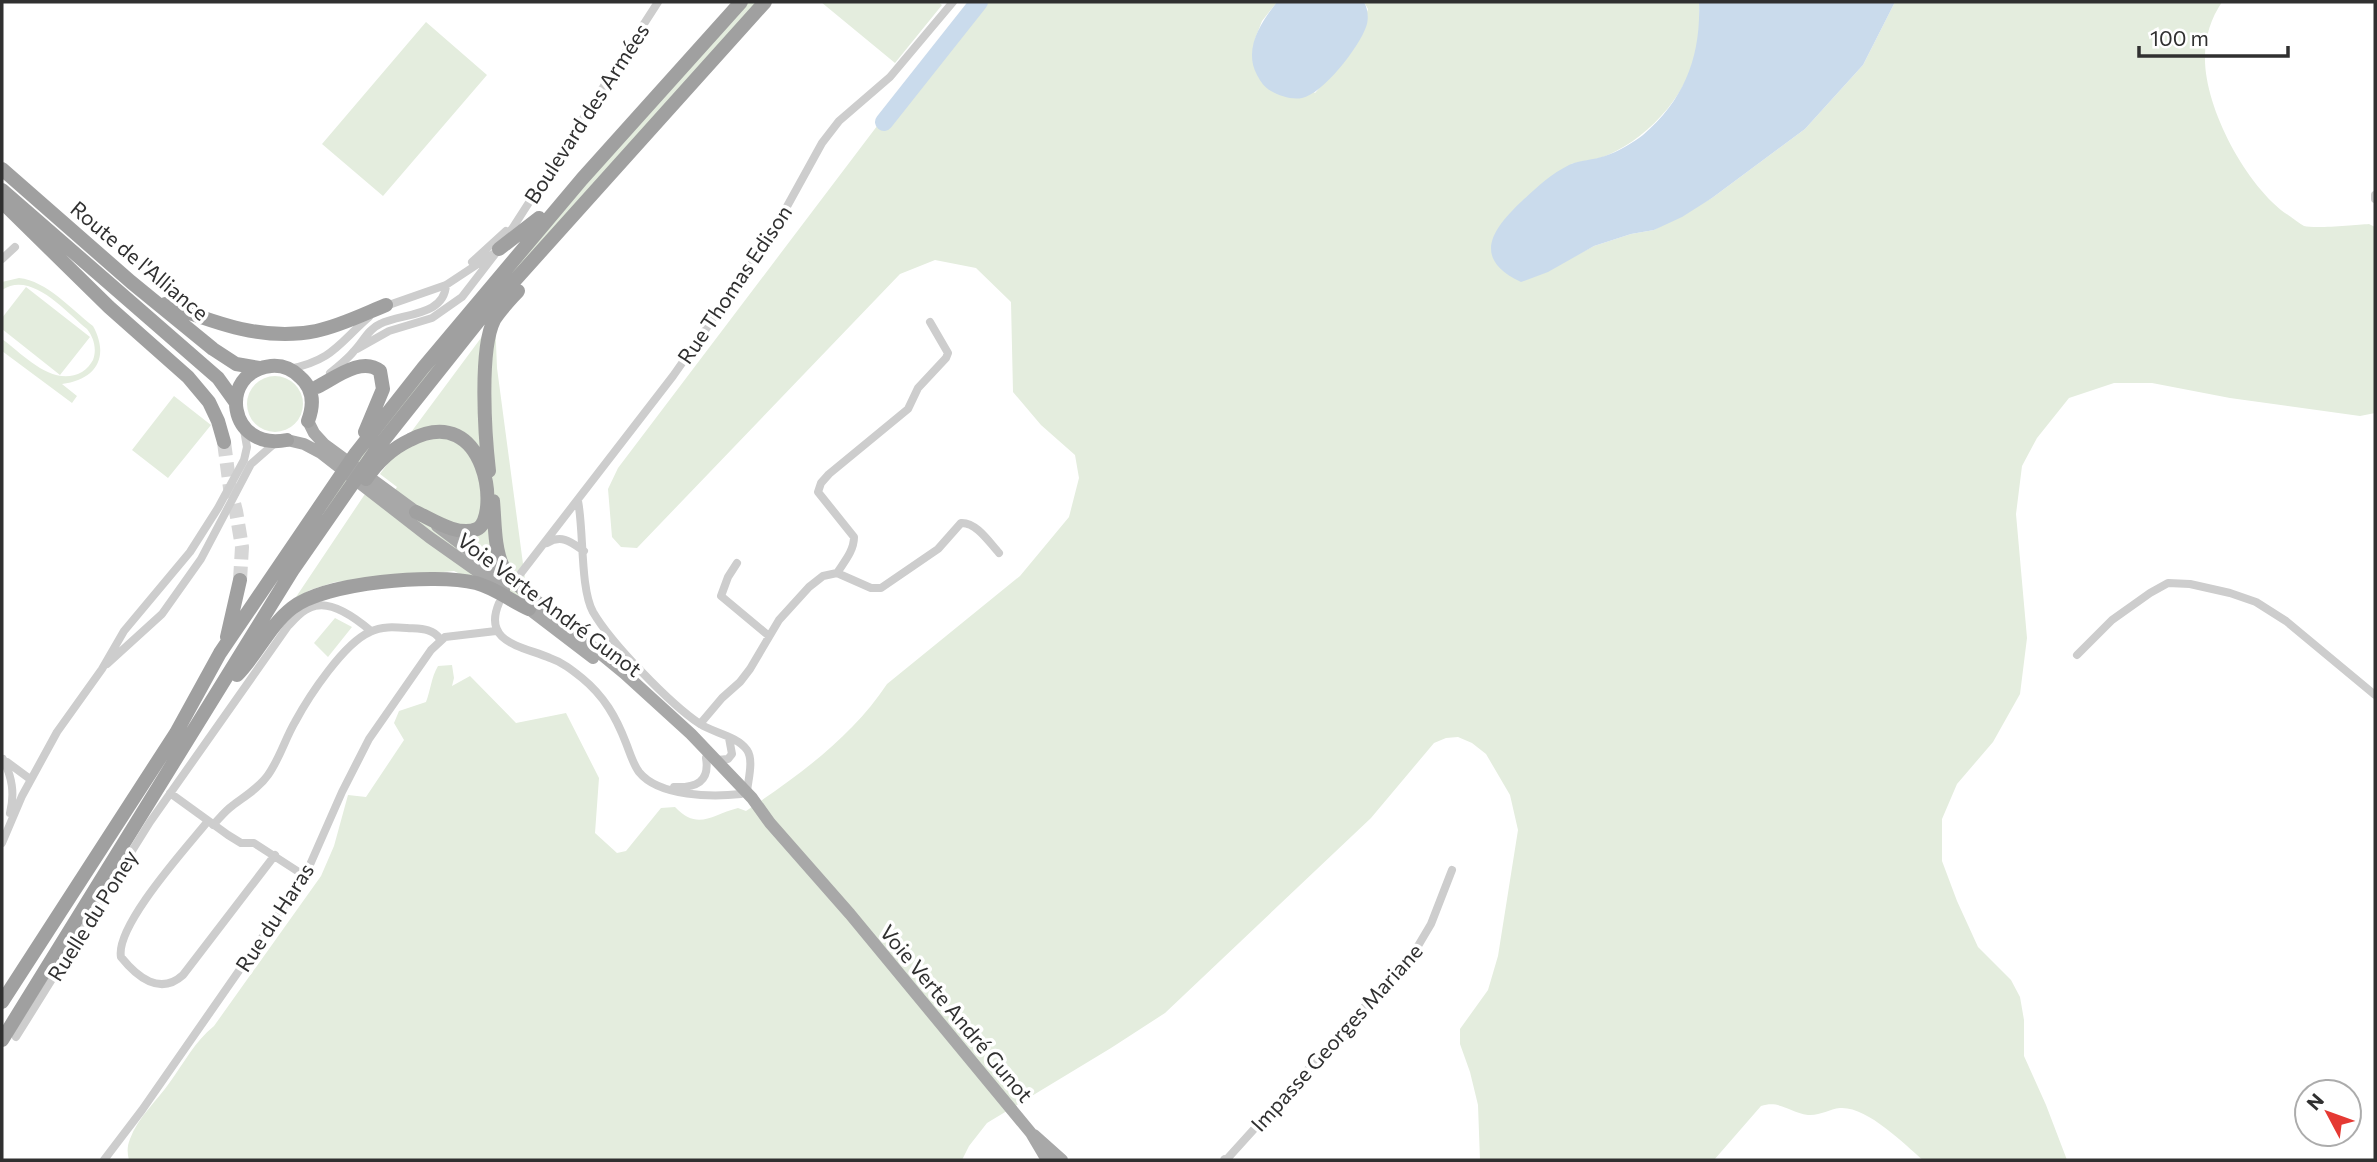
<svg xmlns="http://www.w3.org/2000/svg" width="2377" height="1162" viewBox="0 0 2377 1162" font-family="Commissioner,sans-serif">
  <rect width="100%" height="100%" fill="#fff"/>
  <!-- green -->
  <path fill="#e4edde" d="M749,2H758L522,265L302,548L362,452L545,230Z
    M821,2H938L942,5L895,63Z
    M971,2H1277L1262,21L1255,39L1315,93L1354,48L1368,9L1364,2H1699C1699,14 1700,28 1699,40C1693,88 1652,136 1608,155C1597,160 1583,161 1571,164L1573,257L1594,246L1631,234L1654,230L1712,198L1805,129L1863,65L1895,2H2222C2211,18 2205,37 2205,57C2204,108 2248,190 2291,217C2294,219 2300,224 2304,226C2315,229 2355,225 2369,224L2375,227V413L2360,416L2230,398L2152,383H2114L2069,398L2037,438L2022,466L2016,514L2027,638L2020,694L1993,742L1957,784L1942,819V861L1957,901L1978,947L2011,980L2020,997L2024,1020V1056L2046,1105L2067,1160H1923C1904,1144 1867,1106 1840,1108C1829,1109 1820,1116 1808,1115C1789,1112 1780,1100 1761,1106L1714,1160H1480L1478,1105L1470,1072L1460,1044V1029L1488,990L1498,956L1518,830L1510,795L1486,754L1472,743L1458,737L1446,738L1434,743L1371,818L1165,1013L1111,1048L987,1123L969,1146L962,1160H129C127,1153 127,1146 130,1139C138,1117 157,1101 170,1082C184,1063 195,1041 214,1026L321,876L334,846L348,795L366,797L404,740L394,723L399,711L426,702C431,689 431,678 438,666L452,665L454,678L452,686L470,676L516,723L566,713L599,778L595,833L617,853L626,851L661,808L675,807C698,831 711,815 738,808L746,811C798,776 852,737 887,684L1020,576L1069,517L1079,478L1075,455L1041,425L1013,392L1011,302L976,268L935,260L900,274L637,548L621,547L612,537L608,489L618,468Z
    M426,22L487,75L383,196L322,144Z
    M19,278C47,281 71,309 93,326C110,357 96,380 62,384L77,396L72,403L2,351V339C24,355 53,388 82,372C87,369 90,365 93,360C97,349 94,338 87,329C66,312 31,270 2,290V282Z
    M26,287L90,337L60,375L2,329V318Z
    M495,319L497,368L529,609L386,503L397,487L380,474Z
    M247 404a28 28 0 1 1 56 0a28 28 0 1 1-56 0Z
    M174,396L211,425L168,478L132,450Z
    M365,494L483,581L464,576L454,571L335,582L310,590L294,600Z
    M335,618L352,627L328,657L314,643Z"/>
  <!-- water -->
  <path fill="#cadbec" d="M1277,2H1364C1368,9 1369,19 1366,27C1359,47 1323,94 1302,98C1292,100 1280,96 1271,91C1264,87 1261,82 1257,75C1243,49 1261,22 1277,2Z
    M1699,2H1895L1863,65L1805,129L1712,198L1682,217L1654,230L1631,234L1594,246L1548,272L1521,282C1472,259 1491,230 1522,201C1537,187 1551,174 1569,165C1580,160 1593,160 1605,156C1617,152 1633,143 1643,135C1685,99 1701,56 1699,2Z"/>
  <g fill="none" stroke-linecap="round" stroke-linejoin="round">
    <!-- river -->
    <path stroke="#cadbec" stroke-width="18" d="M884,122L979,2"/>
    <!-- trunk-tunnel -->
    <path stroke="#d6d6d6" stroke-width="14" stroke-dasharray="14 7" stroke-linecap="butt" d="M224,442L230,488L236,511L242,547L240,580"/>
    <!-- minor -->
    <path stroke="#cdcdcd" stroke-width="8" d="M2375,195V199
      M2,259L15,247
      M472,262L506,231
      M383,307L446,285L493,254
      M357,349L389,331L432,318L462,297L499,249L658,2
      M289,369C333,360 338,344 369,317
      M330,373C338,366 347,360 354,351C363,342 368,329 380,324C402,313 444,317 446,285
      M578,501C584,531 580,588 593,612C611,643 670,704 700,724C714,733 737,736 747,750C754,760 748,780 747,792
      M547,543C562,534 571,542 584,551
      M737,563L728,577L721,596L769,636
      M521,573L673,376L741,279L774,230L822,143L839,121L890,77L953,2
      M837,573L871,588H881L938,549L961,523C976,522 989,542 999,553
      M499,603C482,643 522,646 550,658C562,662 572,670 582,678C604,696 616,717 626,743C630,753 633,764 639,772C659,797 713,797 741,794
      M2077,655L2112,620L2150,593L2168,583L2190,584L2230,593L2256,602L2286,621L2375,695
      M107,664L162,614L201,559L251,464L275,443
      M700,724L722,698L740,682L750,669L779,620L809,587L823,576L837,573C844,562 854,551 854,537L818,492L821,483L829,474L908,409L918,388L946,358L948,353L930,322
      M3,759C12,777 15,793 10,813
      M717,760L728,759L732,754L729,738
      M7,762L30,779
      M674,787C696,788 710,782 706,758
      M170,793L228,835L241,843H254L305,876
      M208,821C187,847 115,926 121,957C137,977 160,996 183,975L275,855
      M213,825C219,819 225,811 232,806C245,796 259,788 268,775C280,758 285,739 295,722C309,696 344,643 370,632C382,626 394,627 407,628C420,629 433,628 440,639
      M2,843L22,796L57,732L102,669L124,631L190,552L218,508L244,460L247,447L244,430
      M16,1037L150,822L288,626C295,619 304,608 315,606C334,601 358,620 371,631
      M1227,1159L1415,951L1431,924L1452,870
      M104,1160L142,1110L305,876L342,792L369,739L431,650L445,637L496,631"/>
    <!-- tertiary -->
    <path stroke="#cdcdcd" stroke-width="10" d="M1225,1160H1228"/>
    <!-- primary -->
    <path stroke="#a8a8a8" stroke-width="12" d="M308,421L314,433L324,444L422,516
      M287,440L304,444L321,453L429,537L504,590
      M437,526L509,581
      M527,593L624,673L691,734L752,798L770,823L850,914L1031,1133L1047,1160
      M521,603L593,658
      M1034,1135L1062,1160"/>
    <!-- trunk -->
    <path stroke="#a0a0a0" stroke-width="14" d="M2,169L131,282L213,349L236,364L259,368
      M2,190L218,378L236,403
      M2,202L109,307L188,377L209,402L218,421L224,442
      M499,249L539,218
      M165,304C213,322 263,342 316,331C340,326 364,314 386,305
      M317,387C335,378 362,356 380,371L383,389L365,432
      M287,440C228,452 217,372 271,366C282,365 292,369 300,377C314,389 314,405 308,421
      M489,471C485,436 479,350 494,320C500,310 510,300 518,291
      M366,479C377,463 393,448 410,440C488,400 500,519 477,529C458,537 433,520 416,512
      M493,501C495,522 494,548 503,567C510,579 523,589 534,598
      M227,637L240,580
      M237,675C257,655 269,626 292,608C325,582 435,573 476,583C495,588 511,601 529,609
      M2,1002L176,733L220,653L356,453L423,368L582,179L741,2
      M2,1040L292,571L376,450L481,318L765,2"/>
  </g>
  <g text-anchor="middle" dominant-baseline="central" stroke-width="7" stroke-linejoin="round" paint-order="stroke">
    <!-- street labels -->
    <g font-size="21" fill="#303030" stroke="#fff">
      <text transform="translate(586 113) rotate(-57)">Boulevard des Armées</text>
      <text transform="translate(140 260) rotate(40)">Route de l'Alliance</text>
      <text transform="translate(734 284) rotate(-56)">Rue Thomas Edison</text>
      <text transform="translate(550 604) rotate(37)">Voie Verte André Gunot</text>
      <text transform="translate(92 915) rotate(-58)">Ruelle du Poney</text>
      <text transform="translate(274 917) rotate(-57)">Rue du Haras</text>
      <text transform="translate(957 1013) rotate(50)">Voie Verte André Gunot</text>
      <text transform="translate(1336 1037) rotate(-48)">Impasse Georges Mariane</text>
    </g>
  </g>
  <!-- border -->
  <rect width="2377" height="1162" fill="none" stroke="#303030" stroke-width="7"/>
  <!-- north arrow -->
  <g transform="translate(2328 1113) rotate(311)"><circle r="33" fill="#ffffff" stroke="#acacac" stroke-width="2"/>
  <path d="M0-5L12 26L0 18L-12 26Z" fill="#e53933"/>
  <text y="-10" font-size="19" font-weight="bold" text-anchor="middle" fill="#303030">N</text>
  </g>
  <!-- scale -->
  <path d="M2139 46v10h149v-10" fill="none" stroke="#303030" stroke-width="3.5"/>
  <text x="2150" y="46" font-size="21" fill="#303030" stroke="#ffffff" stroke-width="5" paint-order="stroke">100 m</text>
</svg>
